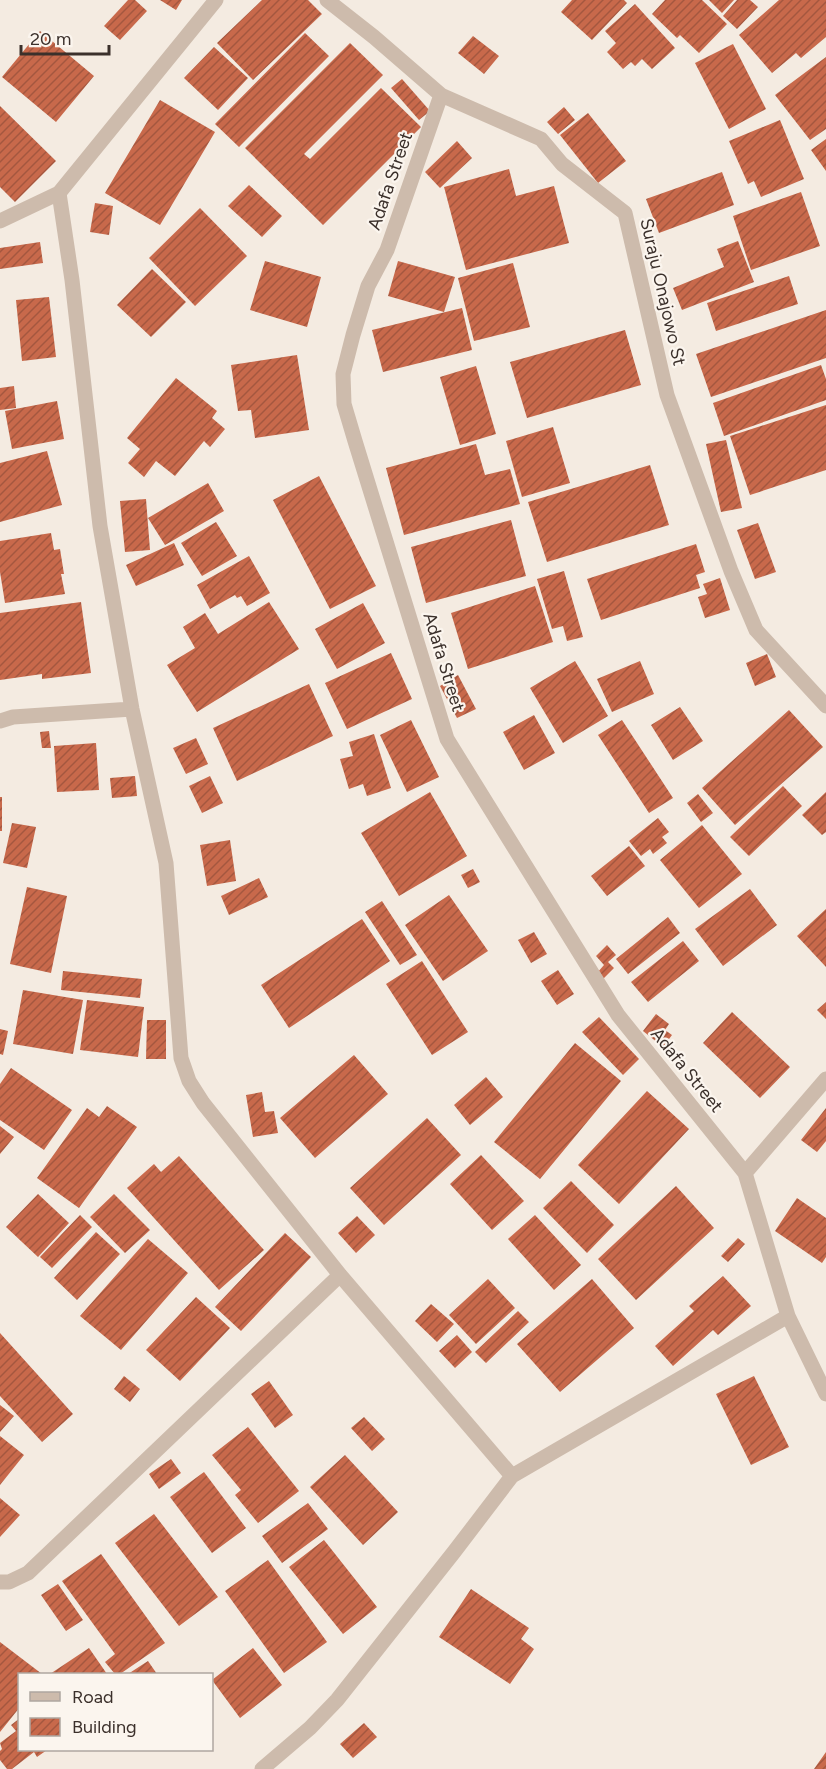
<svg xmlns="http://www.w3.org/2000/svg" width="826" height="1769" viewBox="0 0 826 1769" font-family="Figtree,sans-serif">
  <defs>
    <pattern id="building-hatch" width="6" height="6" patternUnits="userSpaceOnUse" patternTransform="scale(1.5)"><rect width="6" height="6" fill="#c8694b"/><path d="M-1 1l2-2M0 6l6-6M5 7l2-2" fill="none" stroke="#a4573f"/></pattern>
  </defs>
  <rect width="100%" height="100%" fill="#f4ebe1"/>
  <!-- building -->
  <path fill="url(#building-hatch)" d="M128,0H135L147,11L120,40L104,26Z
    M160,0H182L176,10Z
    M262,0H308L322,14L253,80L217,43Z
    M572,0H624L627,3L592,40L561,12Z
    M665,0H702L727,24L699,53L680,35L677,38L652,14Z
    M709,0H734L722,13Z
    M737,0H750L758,7L737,29L723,16Z
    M779,0H826V37L801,58L796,53L772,73L739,35Z
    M635,4L675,48L652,69L642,59L635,66L631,62L623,69L607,52L616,43L605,31Z
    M40,31L94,76L56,122L2,77Z
    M305,33L329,56L239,147L215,124Z
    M473,36L499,56L484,74L458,53Z
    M350,43L383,75L304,154L310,159L381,88L421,127L323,225L245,148Z
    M733,44L766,109L729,129L695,63Z
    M214,47L248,78L218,110L184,78Z
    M826,57V129L810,140L775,95Z
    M402,79L430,111L419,120L391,88Z
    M160,100L215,132L160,225L105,193Z
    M0,106L56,161L15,202L0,187Z
    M564,107L575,120L558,134L547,122Z
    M588,113L626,161L598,183L560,135Z
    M780,120L804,179L761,197L754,181L748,184L729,141Z
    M826,139V171L811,150Z
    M457,141L472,158L440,188L425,172Z
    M509,169L516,196L554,186L569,243L466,270L444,187Z
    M722,172L734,205L659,233L646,199Z
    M249,185L282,216L262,237L228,206Z
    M801,192L820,246L751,270L733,216Z
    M95,203L113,206L109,235L90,232Z
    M200,208L247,256L195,306L149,258Z
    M738,241L754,282L682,310L673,288L724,267L717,249Z
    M40,242L43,263L0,269V248Z
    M265,261L321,277L307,327L250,310Z
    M398,261L455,277L444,312L388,296Z
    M513,263L530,327L474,341L458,278Z
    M152,269L186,302L151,337L117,305Z
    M789,276L798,304L716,331L707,303Z
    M49,297L56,357L22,361L16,300Z
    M462,308L472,350L383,372L372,330Z
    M826,310V358L711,397L696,354Z
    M625,330L641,385L527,418L510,362Z
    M297,355L309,430L255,438L251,410L238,411L231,365Z
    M821,365L826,379V400L724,436L713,403Z
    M476,366L496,434L460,445L440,377Z
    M176,378L217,411L212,418L225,429L210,447L204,441L175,476L156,461L144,477L128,463L140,449L127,438Z
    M14,386L16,408L0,410V388Z
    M57,401L64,439L12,449L5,411Z
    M826,405V470L750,495L730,436Z
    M553,427L570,483L522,497L506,441Z
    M726,440L742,508L721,512L706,444Z
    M476,444L485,475L510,469L520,504L404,535L386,468Z
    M47,451L62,505L0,522V463Z
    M650,465L669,525L547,562L528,502Z
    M319,476L376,586L330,609L273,500Z
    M208,483L224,511L165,545L148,518Z
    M146,499L150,550L125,552L120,501Z
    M511,520L526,576L426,603L411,547Z
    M216,522L237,556L202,576L181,543Z
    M758,523L776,572L755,579L737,530Z
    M51,533L54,550L60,549L64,574H61L65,594L5,603L0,572V541Z
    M174,543L184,565L136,586L126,565Z
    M696,544L705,572L696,575L700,588L601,620L587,579Z
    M249,556L270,593L247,606L241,596L237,598L235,595L210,609L197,585Z
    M564,571L583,637L567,641L563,626L552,629L537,579Z
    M720,578L730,610L705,618L698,597L707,594L703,584Z
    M535,586L553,642L468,669L451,613Z
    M81,602L91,673L42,679V674L0,680V613Z
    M269,602L299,649L197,712L167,665L195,648L183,627L205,613L218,634Z
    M363,603L385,643L337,669L315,629Z
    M391,653L412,699L347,729L325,683Z
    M767,654L776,677L755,686L746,663Z
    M575,661L608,716L563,743L530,688Z
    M640,661L654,694L612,712L597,679Z
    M458,675L476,709L457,718L440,686Z
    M309,684L333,736L237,781L213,728Z
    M680,707L703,741L673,760L651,725Z
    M789,710L823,747L735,825L702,788Z
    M534,715L555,753L524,770L503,732Z
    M411,720L439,777L407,792L380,735Z
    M622,720L673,798L649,813L598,735Z
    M49,731L51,748H42L40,732Z
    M374,734L391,788L367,796L363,784L349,789L340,759L353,756L349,742Z
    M196,738L208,764L186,774L173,748Z
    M96,743L99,790L57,792L54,746Z
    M135,776L137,796L112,798L110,778Z
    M210,776L223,803L202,813L189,786Z
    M783,786L802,806L749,856L730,837Z
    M430,792L467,856L399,896L361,833Z
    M826,792V832L822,835L802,815Z
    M698,794L713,813L701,822L687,803Z
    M0,797H2V831H0Z
    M658,818L669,832L662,837L667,843L653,854L650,849L641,856L629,841Z
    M12,823L36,827L27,868L3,863Z
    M702,825L742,874L699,908L660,860Z
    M230,840L236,881L207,886L200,845Z
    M629,846L645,866L607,896L591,876Z
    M473,869L480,882L468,888L461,875Z
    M259,878L268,897L229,915L221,896Z
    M27,887L67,896L51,973L10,964Z
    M750,889L777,925L723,966L695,929Z
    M449,895L488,951L443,981L405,925Z
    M382,901L417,955L400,965L365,912Z
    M826,909V967L797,936Z
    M668,917L680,933L628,974L616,959Z
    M362,919L390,961L289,1028L261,985Z
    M534,932L547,954L531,963L518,940Z
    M683,941L699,961L648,1002L631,982Z
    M607,945L616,955L608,962L614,968L603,979L597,973L604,965L596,956Z
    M422,961L468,1032L432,1055L386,984Z
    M558,970L574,994L557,1005L541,981Z
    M63,971L142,979L140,998L61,990Z
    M23,990L83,1000L73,1054L13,1044Z
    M87,1000L144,1007L138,1057L80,1050Z
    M826,1002V1019L817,1010Z
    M732,1012L790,1067L760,1098L703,1043Z
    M656,1014L669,1024L665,1030L672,1035L663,1047L643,1031Z
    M599,1017L639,1059L623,1075L582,1032Z
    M147,1020H166V1059H146Z
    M0,1029L8,1031L3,1055L0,1054Z
    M575,1043L621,1081L540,1179L494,1142Z
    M354,1055L388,1094L315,1158L280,1118Z
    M11,1068L72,1110L44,1150L0,1120V1084Z
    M486,1077L503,1097L470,1125L454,1105Z
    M647,1091L689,1129L619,1204L578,1165Z
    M262,1092L265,1112L274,1111L278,1133L253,1137L246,1095Z
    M107,1106L137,1127L79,1208L37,1178L87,1108L99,1117Z
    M826,1108V1141L817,1152L801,1140Z
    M427,1118L461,1155L384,1225L350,1188Z
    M0,1126L14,1137L0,1154Z
    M481,1155L524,1201L492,1230L450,1184Z
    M179,1156L264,1250L219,1290L127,1188L154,1164L161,1172Z
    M571,1181L614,1225L587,1253L543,1208Z
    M676,1186L714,1228L636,1300L598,1259Z
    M38,1194L69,1223L38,1257L6,1227Z
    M114,1194L150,1230L125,1253L90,1217Z
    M797,1198L826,1218V1257L822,1263L775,1231Z
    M80,1215L92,1227L52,1268L40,1257Z
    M535,1215L581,1265L554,1290L508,1239Z
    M357,1216L375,1235L356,1253L338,1233Z
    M96,1232L120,1254L77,1300L54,1278Z
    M285,1233L311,1257L241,1331L215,1307Z
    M738,1238L745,1244L728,1262L721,1256Z
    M148,1239L188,1273L121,1350L80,1316Z
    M723,1276L751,1306L718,1335L713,1330L673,1366L655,1346L694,1311L689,1306Z
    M488,1279L515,1308L476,1344L449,1315Z
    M592,1279L634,1328L560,1392L517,1344Z
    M196,1297L230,1328L180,1381L146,1350Z
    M431,1304L454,1324L437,1342L415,1321Z
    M518,1311L529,1322L486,1363L475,1352Z
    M0,1333L73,1414L42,1442L0,1396Z
    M457,1335L472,1352L455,1368L439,1351Z
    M124,1376L140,1389L130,1402L114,1389Z
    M754,1376L789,1447L751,1465L716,1394Z
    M269,1381L293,1415L275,1428L251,1394Z
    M0,1405L14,1416L0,1432Z
    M364,1417L385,1439L372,1451L351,1428Z
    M248,1427L299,1491L258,1523L235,1495L241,1490L212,1455Z
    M0,1436L24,1455L0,1485Z
    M345,1455L398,1512L363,1545L310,1487Z
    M171,1459L181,1473L159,1489L149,1474Z
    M204,1472L246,1528L212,1553L170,1497Z
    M0,1498L20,1515L0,1537Z
    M308,1503L328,1529L282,1563L262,1536Z
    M154,1514L218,1597L179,1626L115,1543Z
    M324,1540L377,1607L343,1634L289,1567Z
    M101,1554L165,1643L120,1674H115L105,1662L115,1654L62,1581Z
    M268,1560L327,1642L284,1673L225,1591Z
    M58,1584L83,1620L66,1631L41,1595Z
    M471,1589L529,1628L521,1639L534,1649L510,1684L439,1637Z
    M0,1642L42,1674H20V1707L0,1732Z
    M89,1648L107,1674H50Z
    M253,1648L282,1685L240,1718L212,1680Z
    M148,1661L157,1674H128Z
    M20,1718V1750H47L37,1757L34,1752L12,1769H7L0,1760V1751L2,1749L0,1743L16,1731L11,1725Z
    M364,1723L377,1737L353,1758L340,1744Z
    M826,1752V1769H814Z"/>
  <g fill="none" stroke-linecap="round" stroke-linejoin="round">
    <!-- minor -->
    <path stroke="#cdbbac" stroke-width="15" d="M327,0L374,37L441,95L541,139L562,164L625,213L667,395L731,571L756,630L826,706
      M441,95L387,250L368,286L353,335L343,374L344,404L355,441L447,739L618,1015L745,1173L788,1316L826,1394
      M59,193L72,280L100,526L132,709L166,863L181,1058L189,1081L203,1103L340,1275L512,1476
      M0,221L59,193L216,0
      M0,721L13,717L132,709
      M745,1173L826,1079
      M0,1582H9L28,1573L340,1275
      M262,1769L310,1728L337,1700L454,1552L512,1476L788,1316"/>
  </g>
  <g text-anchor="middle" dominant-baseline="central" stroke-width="4.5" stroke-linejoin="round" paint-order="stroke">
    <!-- street labels -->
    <g font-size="18" fill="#3b302b" stroke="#fbf5ee">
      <text transform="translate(390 181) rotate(-71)">Adafa Street</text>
      <text transform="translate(663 292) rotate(77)">Suraju Onajowo St</text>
      <text transform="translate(444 662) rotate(73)">Adafa Street</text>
      <text transform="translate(687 1070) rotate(51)">Adafa Street</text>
    </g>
  </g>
  <!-- legend -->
  <rect x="18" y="1673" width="195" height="78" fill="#fbf5ee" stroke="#aea6a0" stroke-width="1.5"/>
  <rect x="30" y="1692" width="30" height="9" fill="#cdbbac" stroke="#aea6a0" stroke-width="1.5"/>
  <text x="72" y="1703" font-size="18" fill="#3b302b">Road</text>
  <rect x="30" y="1718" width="30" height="18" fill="url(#building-hatch)" stroke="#aea6a0" stroke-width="1.5"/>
  <text x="72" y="1733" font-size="18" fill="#3b302b">Building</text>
  <!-- scale -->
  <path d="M21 45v9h88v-9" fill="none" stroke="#3b302b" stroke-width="3"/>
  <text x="30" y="45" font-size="18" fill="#3b302b" stroke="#fbf5ee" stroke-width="4.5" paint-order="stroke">20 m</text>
</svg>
